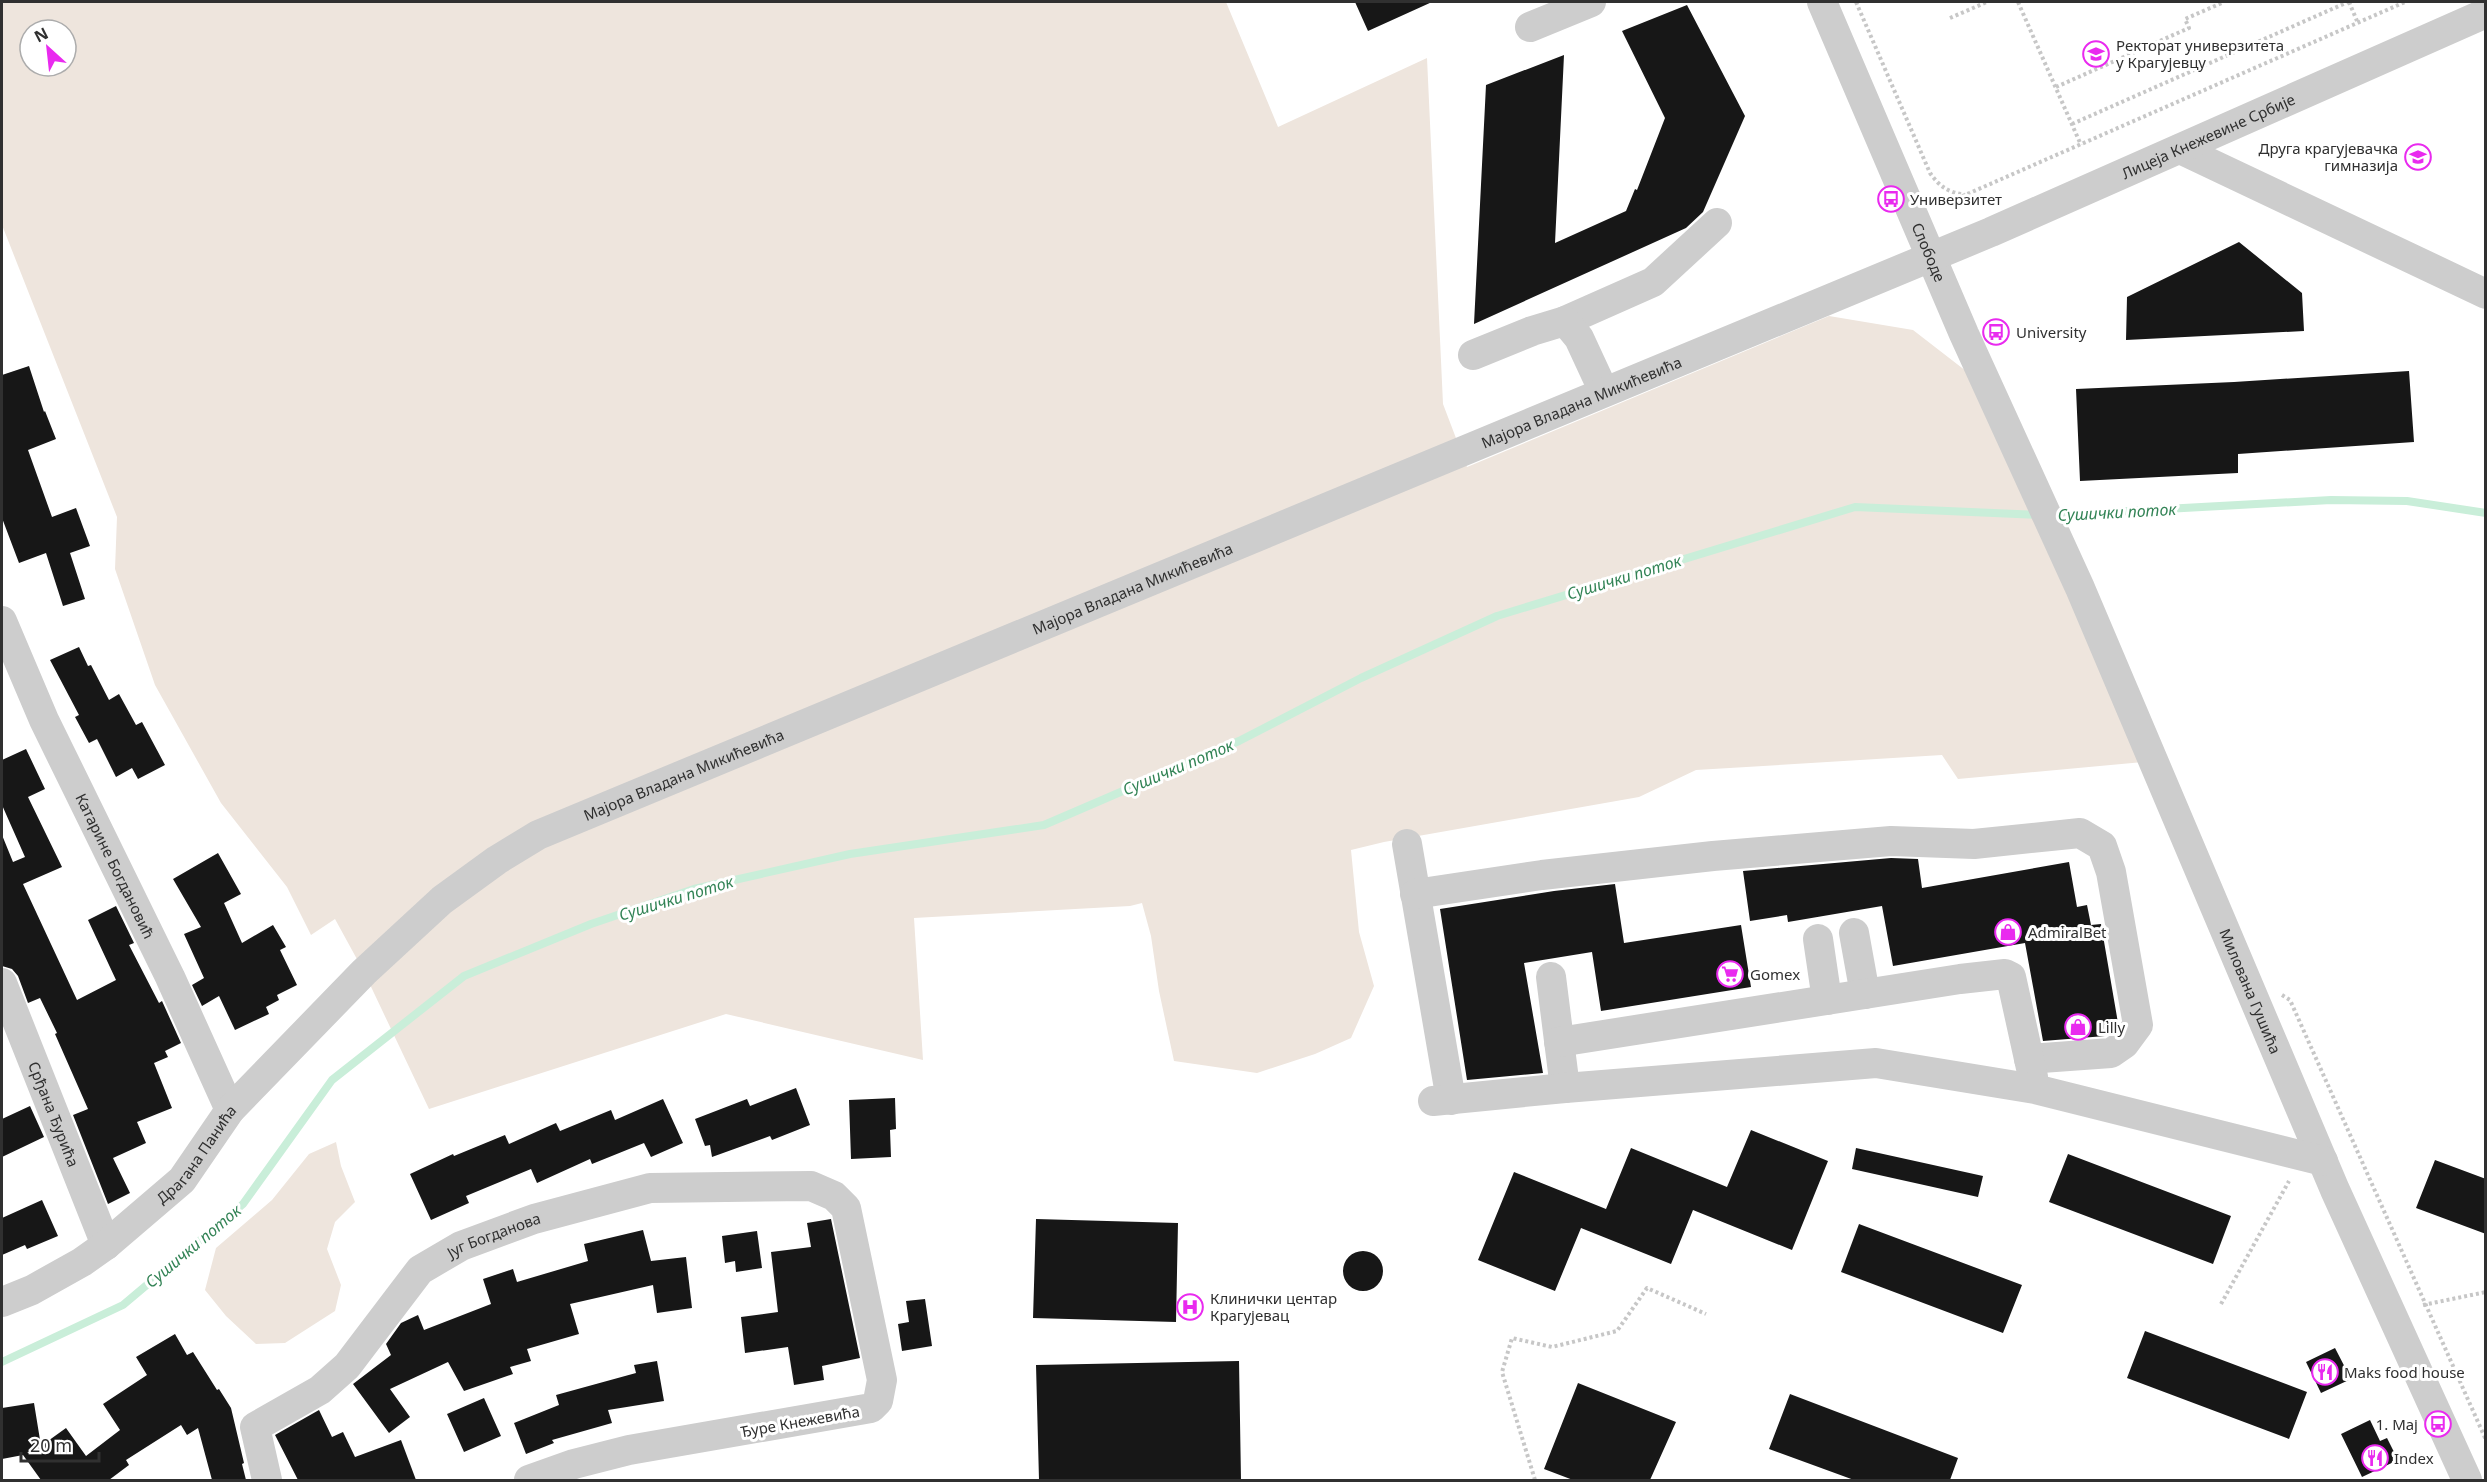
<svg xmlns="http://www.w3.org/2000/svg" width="2487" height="1482" viewBox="0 0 2487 1482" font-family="'Noto Sans',sans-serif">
  <rect width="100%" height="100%" fill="#fff"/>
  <!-- green -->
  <path fill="#eee5dd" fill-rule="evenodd" d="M2,2H1226L1278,127L1427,58L1443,404L1467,467L1829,316L1913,330L1966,371L2154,761L1958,779L1942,755L1696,770L1639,797L1384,842L1351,850L1359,932L1374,986L1351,1038L1315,1054L1257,1073L1174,1061L1159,991L1151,936L1142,903L1130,906L914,918L923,1060L726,1014L429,1109L364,972L335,919L311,935L287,887L221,803L155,685L115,569L117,517L2,225ZM30,30H66V66H30Z
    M336,1142L341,1166L355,1202L335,1222L327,1249L341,1285L335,1311L285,1343L256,1344L226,1316L205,1290L216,1248L272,1200L309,1154Z"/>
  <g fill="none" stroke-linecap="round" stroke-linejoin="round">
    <!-- stream -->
    <path stroke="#c9eed9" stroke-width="8" d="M2055,515L2331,500L2407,501L2486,513
      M2,1362L123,1305L243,1204L332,1080L464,976L591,924L694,889L850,854L1044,825L1239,741L1361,678L1497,616L1855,507L2040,515"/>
  </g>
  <!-- building -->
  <path fill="#171717" d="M1355,2H1432L1368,31Z
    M1687,5L1745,116L1703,212L1686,228L1474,324L1486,85L1564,55L1555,243L1626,211L1635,189L1637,190L1665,118L1622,31Z
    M2239,242L2302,293L2304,331L2126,340L2127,297Z
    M29,366L44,412L45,411L56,439L28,450L52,517L76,508L90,546L70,553L85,599L63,606L46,553L19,563L2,518V375Z
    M2409,371L2414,442L2238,454V473L2080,481L2076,389L2234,382Z
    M79,647L88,666L91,665L109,700L119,694L136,725L142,722L165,765L138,779L132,768L116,777L97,739L89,743L75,717L79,715L50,660Z
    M26,749L45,789L28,797L62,867L23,884L77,1000L116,980L88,920L116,906L134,943L129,945L159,1003L162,1001L181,1043L165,1051L168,1057L154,1063L172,1108L137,1122L146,1143L113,1158L130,1193L108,1204L73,1115L88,1109L55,1034L57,1033L40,998L28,1003L18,976L12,969L2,966V835L13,862L25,857L2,805V760Z
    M218,853L241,894L224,903L242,943L273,925L286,947L280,950L297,985L277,995L279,1000L266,1007L269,1014L235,1030L219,996L202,1006L192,985L204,978L184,934L201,927L173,879Z
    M1891,858L1918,859L1922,888L2069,862L2077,907L2087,905L2091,925L2101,924L2118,1023L2112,1031L2105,1036L2043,1041L2025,943L1893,966L1882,906L1788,922L1787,915L1750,921L1743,871Z
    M1615,884L1624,943L1741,925L1751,987L1601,1011L1592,952L1524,963L1543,1073L1467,1080L1440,909L1554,891Z
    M796,1088L810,1125L772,1140L770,1136L712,1157L710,1145L705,1146L695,1119L747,1099L750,1106Z
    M895,1098L896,1129L890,1130L891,1157L851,1159L849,1100Z
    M663,1099L683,1143L651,1157L644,1143L592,1164L590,1159L537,1183L531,1169L466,1196L469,1203L431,1220L410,1174L453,1154L454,1156L505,1135L509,1144L556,1123L560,1131L611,1110L615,1120Z
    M30,1106L44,1137L2,1157V1119Z
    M1751,1130L1828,1161L1792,1250L1693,1210L1671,1264L1581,1228L1555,1291L1478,1260L1514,1172L1606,1209L1631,1148L1727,1187Z
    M1856,1148L1983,1176L1978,1197L1852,1169Z
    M2068,1154L2231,1216L2213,1264L2049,1202Z
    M2435,1160L2486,1179V1234L2416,1208Z
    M42,1200L58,1236L27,1249L25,1245L2,1255V1218Z
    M831,1219L860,1358L822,1366L824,1380L794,1385L788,1347L745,1353L741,1317L778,1312L771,1252L811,1247L807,1223Z
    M1036,1219L1178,1223L1176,1322L1033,1318Z
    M1859,1224L2022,1285L2003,1333L1841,1272Z
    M643,1230L651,1261L686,1257L692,1308L657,1313L653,1285L570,1304L579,1334L527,1349L531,1361L510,1367L513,1374L464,1391L448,1362L390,1389L410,1417L389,1433L353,1384L391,1355L386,1344L401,1323L418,1315L424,1330L491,1304L483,1279L513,1269L517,1282L588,1261L584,1244Z
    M757,1231L762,1268L736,1272L735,1261L725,1263L722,1236Z
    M1343 1271a20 20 0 1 1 40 0a20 20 0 1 1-40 0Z
    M925,1299L932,1346L902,1351L898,1324L909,1322L906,1301Z
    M2145,1331L2307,1392L2289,1439L2127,1378Z
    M175,1334L187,1355L193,1352L217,1390L219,1389L231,1408L244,1463L242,1464L246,1480H212L198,1428L187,1435L181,1425L126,1460L129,1465L109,1480H41L23,1455L2,1459V1408L34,1403L41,1446L66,1428L86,1456L120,1430L103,1404L147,1375L136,1357Z
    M2335,1348L2351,1379L2321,1393L2306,1362Z
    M657,1361L664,1401L608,1410L612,1423L552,1440L554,1443L526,1454L514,1423L559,1405L556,1395L636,1373L634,1365Z
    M1239,1361L1241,1480H1039L1036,1365Z
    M1578,1383L1676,1422L1650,1480H1573L1544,1469Z
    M1790,1394L1958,1458L1950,1480H1854L1769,1449Z
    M484,1398L501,1436L464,1452L447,1414Z
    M319,1410L332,1437L343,1432L355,1457L401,1440L416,1480H298L275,1435Z
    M2370,1420L2380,1441L2387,1438L2398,1460L2362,1477L2341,1434Z"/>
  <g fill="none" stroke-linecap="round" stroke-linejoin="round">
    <!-- path -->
    <path stroke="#c7c7c7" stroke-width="4" stroke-dasharray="3 3" stroke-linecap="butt" d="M1856,2L1930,173C1940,187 1948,192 1965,195
      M2018,2L2081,145
      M2349,2L2357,21
      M1950,18L1987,2
      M2056,87L2189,28L2185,19L2224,2
      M2072,124L2348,2
      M1940,206L2405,2
      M2282,995L2290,1000L2486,1440
      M2221,1304L2289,1181
      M2423,1305L2486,1292
      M1535,1480L1502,1372L1512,1338L1552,1347L1617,1331L1647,1288L1706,1314"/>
    <!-- minor -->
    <g stroke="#cdcdcd" stroke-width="30">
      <path id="s1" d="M1822,2L1964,334L2080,588L2335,1190L2467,1480"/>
      <path d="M1530,27L1591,2"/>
      <path d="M2180,149L2486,294"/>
      <path d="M1565,321L1653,282L1717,223"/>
      <path d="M1473,355L1532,331L1565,321L1579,338L1604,392"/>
      <path id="s2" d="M2,621L44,720L170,977L230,1110"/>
      <path d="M1407,844L1451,1100"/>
      <path d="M1415,894L1542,875L1713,856L1891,841L1974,844L2080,833L2102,846L2111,872L2138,1025L2124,1044L2111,1053L2029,1059"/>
      <path d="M1854,933L1865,994"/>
      <path d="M1818,939L1827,1000"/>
      <path d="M1551,977L1565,1088"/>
      <path id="s3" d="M2,983L106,1245"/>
      <path d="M1559,1042L1960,979L2005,974L2011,977L2033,1077"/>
      <path d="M1433,1101L1565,1088L1876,1063L2035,1089L2323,1161"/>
      <path id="s4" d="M2,1302L32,1290L82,1262L106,1245L182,1180L230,1110L364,972L442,900L497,860L538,835L1991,232L2486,13"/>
      <path id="s5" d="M267,1480L255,1427L320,1390L347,1366L420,1270L461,1246L534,1219L650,1188L811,1186L834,1196L846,1208L882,1380L878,1401L871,1408L629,1450L574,1464L529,1480"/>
    </g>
  </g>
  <!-- icons -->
  <defs>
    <g id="university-ring" transform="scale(1.35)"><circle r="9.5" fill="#fff" stroke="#e92aef" stroke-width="1.5"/><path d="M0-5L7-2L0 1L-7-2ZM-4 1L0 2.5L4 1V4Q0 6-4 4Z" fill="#e92aef"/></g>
    <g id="school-ring" transform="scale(1.35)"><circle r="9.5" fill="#fff" stroke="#e92aef" stroke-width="1.5"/><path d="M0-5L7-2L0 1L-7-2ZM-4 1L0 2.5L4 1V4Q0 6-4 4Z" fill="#e92aef"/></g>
    <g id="bus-ring" transform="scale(1.35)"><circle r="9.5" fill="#fff" stroke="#e92aef" stroke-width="1.5"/><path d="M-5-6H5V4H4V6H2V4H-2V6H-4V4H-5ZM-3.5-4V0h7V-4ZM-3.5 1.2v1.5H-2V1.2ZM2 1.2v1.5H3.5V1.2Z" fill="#e92aef"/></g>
    <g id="shop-ring" transform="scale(1.35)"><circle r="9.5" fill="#fff" stroke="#e92aef" stroke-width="1.5"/><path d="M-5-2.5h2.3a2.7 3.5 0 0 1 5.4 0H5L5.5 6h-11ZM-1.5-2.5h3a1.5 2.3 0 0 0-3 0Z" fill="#e92aef"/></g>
    <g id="supermarket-ring" transform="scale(1.35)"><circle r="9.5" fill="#fff" stroke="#e92aef" stroke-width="1.5"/><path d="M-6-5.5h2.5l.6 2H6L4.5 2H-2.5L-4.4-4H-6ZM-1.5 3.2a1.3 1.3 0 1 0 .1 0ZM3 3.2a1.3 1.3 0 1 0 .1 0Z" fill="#e92aef"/></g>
    <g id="hospital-ring" transform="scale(1.35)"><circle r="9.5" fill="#fff" stroke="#e92aef" stroke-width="1.5"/><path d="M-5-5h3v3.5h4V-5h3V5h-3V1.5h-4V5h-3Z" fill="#e92aef"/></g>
    <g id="restaurant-ring" transform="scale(1.35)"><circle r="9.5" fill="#fff" stroke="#e92aef" stroke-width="1.5"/><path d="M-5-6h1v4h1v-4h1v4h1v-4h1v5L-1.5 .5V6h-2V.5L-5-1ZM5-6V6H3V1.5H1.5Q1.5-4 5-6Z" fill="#e92aef"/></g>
  </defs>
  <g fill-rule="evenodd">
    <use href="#university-ring" x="2096" y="54"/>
    <use href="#school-ring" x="2418" y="157"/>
    <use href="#bus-ring" x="1891" y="199"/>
    <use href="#bus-ring" x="1996" y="332"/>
    <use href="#shop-ring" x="2008" y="932"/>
    <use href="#supermarket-ring" x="1730" y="974"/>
    <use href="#shop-ring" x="2078" y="1027"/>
    <use href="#hospital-ring" x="1190" y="1307"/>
    <use href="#restaurant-ring" x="2325" y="1372"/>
    <use href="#bus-ring" x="2438" y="1424"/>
    <use href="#restaurant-ring" x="2375" y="1458"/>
  </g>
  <g text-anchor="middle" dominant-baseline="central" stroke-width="6" stroke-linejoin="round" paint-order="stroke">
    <!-- poi labels -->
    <g font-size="15" fill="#303030" stroke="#fff" text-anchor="start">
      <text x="2116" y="45">Ректорат универзитета<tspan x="2116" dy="17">у Крагујевцу</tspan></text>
      <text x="2398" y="148" text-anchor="end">Друга крагујевачка<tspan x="2398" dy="17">гимназија</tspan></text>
      <text x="1910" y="199">Универзитет</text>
      <text x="2016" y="332">University</text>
      <text x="2028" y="932">AdmiralBet</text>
      <text x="1750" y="974">Gomex</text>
      <text x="2098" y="1027">Lilly</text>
      <text x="1210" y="1298">Клинички центар<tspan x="1210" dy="17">Крагујевац</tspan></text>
      <text x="2344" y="1372">Maks food house</text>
      <text x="2418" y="1424" text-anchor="end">1. Мај</text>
      <text x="2394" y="1458">Index</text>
    </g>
    <!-- street labels -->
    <g font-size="15" fill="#303030" stroke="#fff">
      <text stroke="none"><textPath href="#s4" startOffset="2529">Лицеја Кнежевине Србије</textPath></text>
      <text stroke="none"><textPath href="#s1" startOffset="272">Слободе</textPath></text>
      <text stroke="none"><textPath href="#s4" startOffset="1848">Мајора Владана Микићевића</textPath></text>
      <text stroke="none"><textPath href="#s4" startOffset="1362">Мајора Владана Микићевића</textPath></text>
      <text stroke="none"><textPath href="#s4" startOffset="876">Мајора Владана Микићевића</textPath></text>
      <text stroke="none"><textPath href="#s2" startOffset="270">Катарине Богдановић</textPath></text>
      <text stroke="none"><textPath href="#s1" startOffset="1078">Милована Гушића</textPath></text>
      <text stroke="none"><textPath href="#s3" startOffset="141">Срђана Ђурића</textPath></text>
      <text stroke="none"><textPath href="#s4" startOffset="248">Драгана Панића</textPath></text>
      <text stroke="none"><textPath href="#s5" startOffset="368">Југ Богданова</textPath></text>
      <text transform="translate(800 1421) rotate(-10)">Ђуре Кнежевића</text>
    </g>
    <!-- water labels -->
    <g font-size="16" font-style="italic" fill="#328355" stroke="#fff">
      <text transform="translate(2117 512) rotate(-3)">Сушички поток</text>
      <text transform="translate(1624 577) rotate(-17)">Сушички поток</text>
      <text transform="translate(1178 767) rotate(-23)">Сушички поток</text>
      <text transform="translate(676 898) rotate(-17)">Сушички поток</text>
      <text transform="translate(193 1246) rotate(-40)">Сушички поток</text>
    </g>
  </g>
  <!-- border -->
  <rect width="2487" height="1482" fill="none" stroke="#303030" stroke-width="6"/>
  <!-- north arrow -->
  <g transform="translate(48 48) rotate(333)"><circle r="28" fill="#ffffff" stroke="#acacac" stroke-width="1.5"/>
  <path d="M0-4.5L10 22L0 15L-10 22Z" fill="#e92aef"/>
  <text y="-9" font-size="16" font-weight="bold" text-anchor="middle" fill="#303030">N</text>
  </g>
  <!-- scale -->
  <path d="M21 1452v9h78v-9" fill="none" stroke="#303030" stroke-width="3"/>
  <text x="30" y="1452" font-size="18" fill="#303030" stroke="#ffffff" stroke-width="4.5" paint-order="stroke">20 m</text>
</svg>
